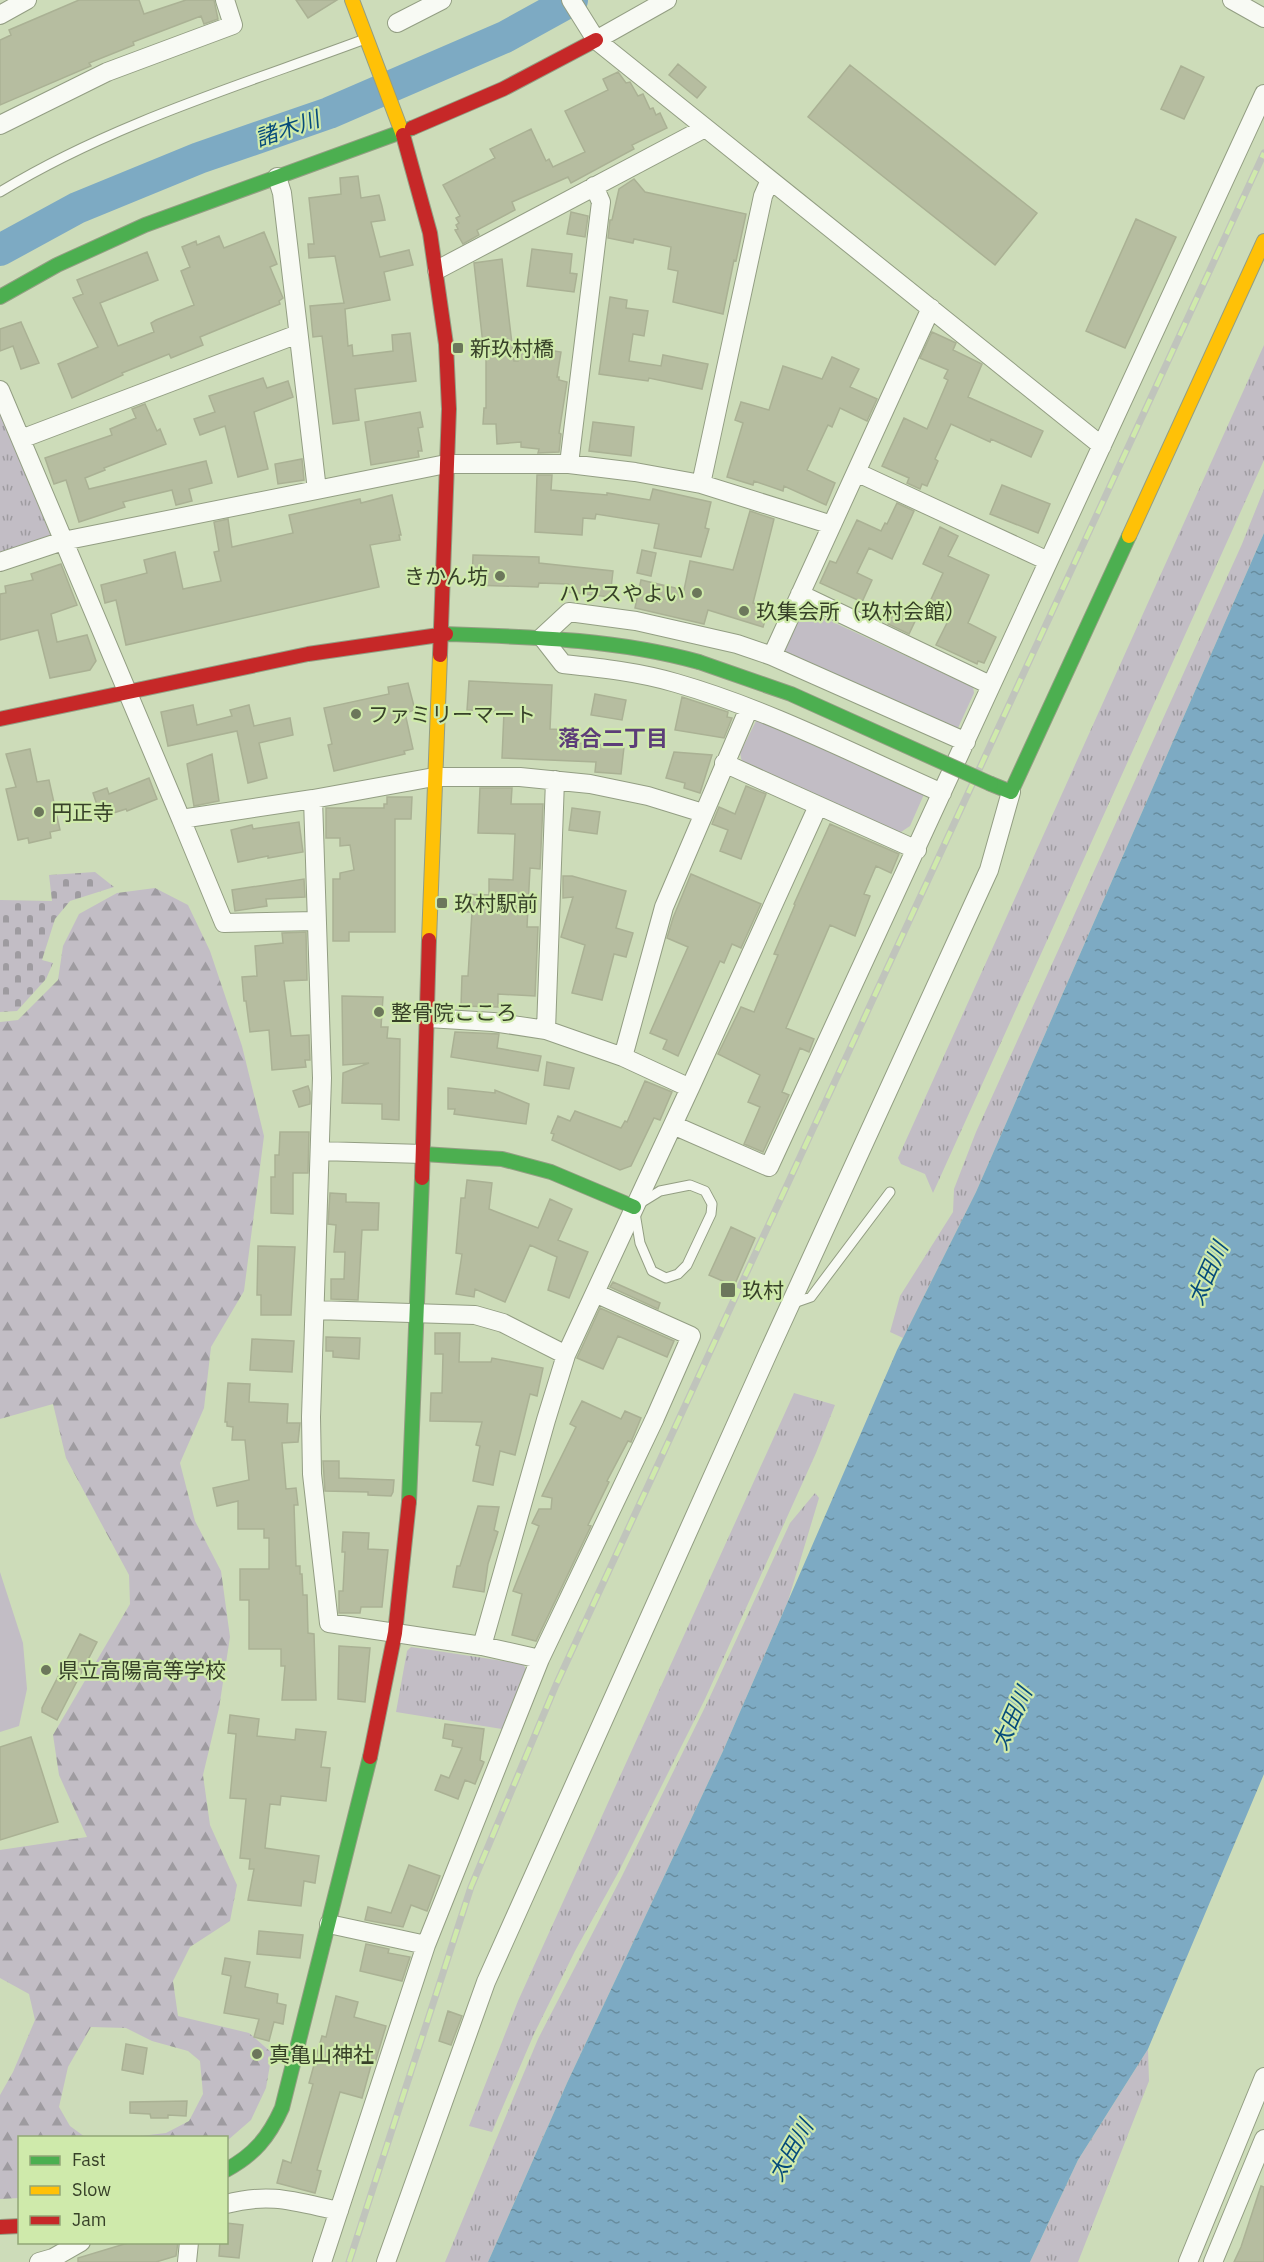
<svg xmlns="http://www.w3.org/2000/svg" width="1264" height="2262" viewBox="0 0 1264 2262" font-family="'IBM Plex Sans','Noto Sans JP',sans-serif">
  <defs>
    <pattern id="grass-tufts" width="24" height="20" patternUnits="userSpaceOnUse" patternTransform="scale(1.5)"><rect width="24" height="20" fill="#c2bdc5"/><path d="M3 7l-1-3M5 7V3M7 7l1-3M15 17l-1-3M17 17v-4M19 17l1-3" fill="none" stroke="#9e9ba0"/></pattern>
    <pattern id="forest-firs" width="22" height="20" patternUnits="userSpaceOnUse" patternTransform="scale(1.5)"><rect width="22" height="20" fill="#c2bdc5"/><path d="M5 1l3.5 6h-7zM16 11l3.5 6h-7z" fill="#9e9ba0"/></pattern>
    <pattern id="cemetery-stones" width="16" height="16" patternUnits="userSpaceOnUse" patternTransform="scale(1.5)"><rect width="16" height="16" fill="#c2bdc5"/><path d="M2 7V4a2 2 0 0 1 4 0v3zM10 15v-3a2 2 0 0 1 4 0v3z" fill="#9e9ba0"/></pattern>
    <pattern id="water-ripples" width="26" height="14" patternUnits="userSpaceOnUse" patternTransform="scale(1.5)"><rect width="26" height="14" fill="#7daac3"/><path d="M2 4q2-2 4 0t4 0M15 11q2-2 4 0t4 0" fill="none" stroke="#678c9e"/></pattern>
  </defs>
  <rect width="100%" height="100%" fill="#cddcb9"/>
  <!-- grass -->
  <path fill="url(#grass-tufts)" d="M1264,345V460L933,1193L925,1174L901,1164L898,1158Z
    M0,413L51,536L0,554Z
    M1264,489V533L976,1192L903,1338L890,1332L900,1296L953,1212L954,1189L976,1132L1242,544Z
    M794,1393L835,1405L816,1453L705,1699L618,1873L575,1951L534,2034L492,2132L469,2126L518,2001Z
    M815,1493L819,1498L788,1601L723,1751L567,2083L488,2262H445L538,2039L622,1876L708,1701L790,1523Z
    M411,1647L523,1664L527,1671L502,1729L396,1712L407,1651Z
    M1148,2049L1149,2081L1078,2262H1030L1078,2160Z"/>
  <!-- forest -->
  <path fill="url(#forest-firs)" d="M155,888L188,905L210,951L242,1046L264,1136L244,1291L211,1347L204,1408L180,1463L195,1521L221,1571L230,1637L219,1708L203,1775L210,1825L237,1885L230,1921L190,1947L173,1981L178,2016L249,2033L272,2053L266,2088L251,2120L228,2140H227L226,2138L132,2137L166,2133L189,2121L203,2094L200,2061L188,2051L152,2041L126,2028L91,2027L68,2067L59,2107L70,2126L85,2137L20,2138L19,2198L0,2199V2095L13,2072L35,2020L29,1994L0,1978V1850L87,1837L59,1775L53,1735L130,1604L129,1575L66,1458L53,1404L0,1419V1022L18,1020L58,980L63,946L79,914L117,893Z"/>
  <!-- cemetery -->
  <path fill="url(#cemetery-stones)" d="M95,872L114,887L70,901L55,919L42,960L53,963L46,979L17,1011L0,1012V900L52,901L49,875Z"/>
  <!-- pitch -->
  <path fill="#c2bdc5" d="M809,611L973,687L974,693L958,728L952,731L783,651L803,612Z
    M761,720L925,792L910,826L898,834L742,762L740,753L756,721Z
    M0,1572L23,1643L27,1689L19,1726L0,1732Z"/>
  <!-- water -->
  <path fill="url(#water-ripples)" d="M1264,533V1774L1148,2049L1078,2160L1030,2262H488L567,2083L723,1751L897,1350L976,1192Z"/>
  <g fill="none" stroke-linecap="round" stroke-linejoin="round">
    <!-- river -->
    <path stroke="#7daac3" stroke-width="32" d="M0,250L77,208L199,158L329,113L505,37L572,0"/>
  </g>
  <!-- building -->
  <path fill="#b6bda0" stroke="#aab194" stroke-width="1.5" d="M79,0H139L144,14L186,0H214L218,19L204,24L201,16L133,42L134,45L89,63L91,66L0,105V40L11,35L9,30Z
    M296,0H337L308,18Z
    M678,64L706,87L697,98L669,75Z
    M850,65L1037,213L995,265L808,117Z
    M1181,66L1204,77L1184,119L1161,109Z
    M618,72L626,83L630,82L638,96L643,94L650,109L653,108L656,115L660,113L667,128L632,145L634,149L571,183L568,177L512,202L515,210L477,230L479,235L463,244L455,230L458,229L456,225L459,223L456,218L460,216L443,185L495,158L490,149L531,129L546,161L549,159L553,167L585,152L565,111L608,90L603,79Z
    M358,176L361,198L379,195L382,206L385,220L371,222L380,257L409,250L413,265L384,272L390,300L345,309L348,346L352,345L353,356L393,351L392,335L410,333L416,381L355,389L359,420L333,424L322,336L313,337L310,306L344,303L335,256L309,258L308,244H314L309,198L341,194L340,178Z
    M634,179L645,192L746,214L736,261L734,260L723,314L673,302L678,271L668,269L671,247L634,239L633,243L608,238L610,220H612L619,189Z
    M571,212L588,216L585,237L567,234Z
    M1136,219L1176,237L1125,348L1086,331Z
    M264,232L277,264L270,267L283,298L279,301L280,304L200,337L203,345L171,358L169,354L122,373L123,375L72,398L58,364L98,347L73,298L83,294L77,280L147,252L158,280L100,303L118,346L154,332L151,323L156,320L194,305L181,271L190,267L182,247L196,241L197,245L219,236L224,248Z
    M532,249L572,254L570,273L577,274L574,292L527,286Z
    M502,259L514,361H518L520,345L561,352L557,377H559V380L567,382L559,433L561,434L559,452L538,453L539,449L521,447V442L497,444L496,424H483L484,408H486V354H484L474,263Z
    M610,297L627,300L626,308L648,311L644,336L633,334L629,361L661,366L663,355L708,364L702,389L649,378L648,381L599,374Z
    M21,322L39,363L21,369L13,346L0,351V329Z
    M932,332L956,343L953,350L982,364L968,397L1043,431L1031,457L991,439L990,442L951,424L935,459L938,461L927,486L922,484L920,489L907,483L909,478L882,466L904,418L927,429L948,380L944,378L948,370L920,358Z
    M832,357L859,369L850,387L877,399L867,421L840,408L832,427L828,425L807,470L835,483L826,505L784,486L783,491L754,481L753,485L727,477L743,423L735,420L741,402L769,410L783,366L822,379Z
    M263,378L267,388L288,381L293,397L254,412L268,469L238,477L225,426L200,435L194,419L215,412L209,396Z
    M145,404L157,431L160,429L166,444L104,468L105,470L85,478L89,489L206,461L212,483L189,489L192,501L176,505L172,490L123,502L125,507L79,522L66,480L54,484L45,458L112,435L110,429L136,418L132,409Z
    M420,412L423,427L418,428L422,451H418L419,457L371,465L365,422Z
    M593,422L634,427L631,456L589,451Z
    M302,459L304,480L278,484L275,464Z
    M537,475H552L551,490L607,495V493L650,500L653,489L711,502L705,528L709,529L701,557L654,548L659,524L596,514L595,519L583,518L582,535L535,532Z
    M1002,485L1050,504L1038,533L990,514Z
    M392,495L401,535H399L400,540L370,545L379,587L126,645L116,600L105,603L101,585L147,573L144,560L175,552L183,589L221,581L214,552L219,551L214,522L228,519L232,547L293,533L289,515L360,499L361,503Z
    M897,503L914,511L892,559L869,548L857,573L872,580L862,602L820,583L830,561L836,563L857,520L881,531L885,523L887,524Z
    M750,511L774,519L753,603L769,608L763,627L708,610L704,624L635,608L641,580L684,590L690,561L733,570Z
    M940,527L958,536L948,556L989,575L968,623L996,637L984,663L978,661L977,664L936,645L950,617L928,606L943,573L923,564Z
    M642,550L656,553L651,576L637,573Z
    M473,555L539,557V563L613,571L610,597L567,592L568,584L539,583L538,587L472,585Z
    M61,564L77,605L51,614L57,642L87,635L96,661L90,670L50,678L38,630L0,640V594L6,593L5,586L33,580L31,574Z
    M895,607L917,617L909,634L888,624Z
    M469,681L552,685L550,729L568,730L567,742L624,747L621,774L595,772L596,762L502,758L504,712L467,710Z
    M408,683L415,710L405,713L413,749L404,751L405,754L334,771L328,745L332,744L324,708L389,694L388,687Z
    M595,694L626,700L622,720L591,715Z
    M682,697L728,712L727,717L732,718L724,738L675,730Z
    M193,705L197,725L232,716L230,710L249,705L254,726L290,718L293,735L259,743L267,778L248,783L237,731L168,746L161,712Z
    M30,749L37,782L49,780L60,830L50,832L51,838L29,843L28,838L18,840L6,789L16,787L6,754Z
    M674,752L712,755L700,793L684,788L685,783L666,778Z
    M212,754L219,801L194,806L187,764Z
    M149,778L157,799L127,811L126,809L101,817L93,793L107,788L109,794Z
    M746,786L766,794L741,859L720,851L728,830L712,824L719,807L735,814Z
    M480,788H512L511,804H543L540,869L530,868L527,927H538L535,996L498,994V1007L461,1006L462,976H468L472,912H460L461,894L489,895V879L513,880L515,834L478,833Z
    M387,797H412L411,819H395V932H349V941H333V879H340V873L354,870L350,845L340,846V838H326V808H384V804H387Z
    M572,808L600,812L597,834L569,830Z
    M299,822L303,852L268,858V856L238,862L231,830L252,825L253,829Z
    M830,824L899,854L891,873L876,866L864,894L870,896L855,936L830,925L786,1028L814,1039L809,1052L800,1048L782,1092L789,1095L763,1152L744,1144L760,1107L748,1102L760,1075L718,1054L741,1007L754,1012L778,955L774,954L795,905L794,904Z
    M691,874L761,904L741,948L732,944L724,963L720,961L678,1056L663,1049L667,1040L650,1033L688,947L667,938L673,918Z
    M563,876H572L626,891L616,928L633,933L626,957L614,954L602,1000L572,993L585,945L561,937L573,897L563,898Z
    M304,879L305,897L266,899L267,906L235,911L232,890Z
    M306,932L307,980L284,981L291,1036L309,1035L310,1060H305L306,1067L272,1070L269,1030L250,1032L246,1001H244L242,977L257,976L255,946L283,943L282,933Z
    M342,996L383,997L381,1027H388L387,1038L400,1039L399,1120L382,1119V1104L342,1103L343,1073L369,1063L343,1065Z
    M455,1032L499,1034L497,1048L541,1056L538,1071L451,1057Z
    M547,1062L574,1068L569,1089L544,1085Z
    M645,1081L672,1092L660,1120L654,1118L631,1166L620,1170L552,1140L554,1134L551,1133L558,1116L570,1121L575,1111L621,1128L625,1121L627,1122Z
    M308,1086L310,1092V1104L299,1107L293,1091Z
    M448,1088L495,1093V1090L529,1104L526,1124L454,1114L455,1109H448Z
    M280,1132H309L308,1173H293V1214L271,1213V1177H275V1155H279Z
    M467,1180L492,1183L489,1209L538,1228L550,1199L572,1209L558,1240L588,1252L569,1298L548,1290L557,1257L530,1245L505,1302L475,1289L474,1297L456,1294L462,1254L456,1253L461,1198H465Z
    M330,1193L346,1194V1202L379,1203L378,1230H362L358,1300L331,1299V1279H344L345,1252H334L336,1225L328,1224Z
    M731,1227L755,1238L734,1286L709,1275Z
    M258,1246L295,1247L291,1315H261V1295H257Z
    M613,1282L660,1303L658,1309L610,1287Z
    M600,1308L674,1341L667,1357L618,1336L603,1369L577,1358Z
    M435,1333H460L459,1362H491L492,1358L543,1368L537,1396L530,1394L515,1455L500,1451L493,1485L473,1481L480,1446L476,1445L482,1422L430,1421L431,1393H442L443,1354H435Z
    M326,1337L360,1338L359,1359L333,1357V1351H326Z
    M252,1339L294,1341L292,1372L250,1370Z
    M228,1383L250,1384L249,1402L288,1404L287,1423H300L298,1442L282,1443L286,1489L296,1488L298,1505H294L296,1566H300V1574H302L303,1595H307L308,1633L314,1634L316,1700H282L285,1666H281V1649H249V1600H240V1569H269V1538H264V1529H238V1501L217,1506L213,1488L249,1480L245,1440H232L233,1427L227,1426V1422H225Z
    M582,1401L621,1419L625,1411L641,1418L631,1442L628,1441L607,1481L609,1482L588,1525L591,1526L536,1641L512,1635L522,1594L513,1591L539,1526L532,1523L539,1509H551L552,1498L542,1496L576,1427L570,1424Z
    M323,1461H339V1478L394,1480L393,1492L391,1496L368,1495V1492L325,1491Z
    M478,1506L499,1507L494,1530L498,1532L488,1564L484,1592L453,1587L457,1566H460Z
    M343,1532L369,1533L368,1549L388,1550L382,1607H361L360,1613H339V1591H343L345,1552H342Z
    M80,1634L97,1642L57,1720L42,1712V1708Z
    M339,1646L370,1648L365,1702L338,1699Z
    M230,1715L259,1719L257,1736L295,1740L296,1729L326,1732L321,1767L330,1768L326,1801L281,1796L280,1805L270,1804L265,1848L319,1856L315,1883L304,1881L301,1906L248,1900L254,1869H249L250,1859L240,1858L246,1799L230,1798L236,1734L228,1733Z
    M445,1724L484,1729L480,1760L484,1762L475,1784L465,1780L458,1799L435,1790L441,1775L449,1778L462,1748L452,1746L453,1740L443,1738Z
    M31,1737L58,1822L0,1840V1747Z
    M409,1865L440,1876L427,1911L411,1905L403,1927L365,1920L368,1907L391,1913Z
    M259,1931L303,1935L300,1958L257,1954Z
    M366,1944L389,1949L388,1953L410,1957L402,1981L360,1971Z
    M225,1958L250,1962L245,1987L278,1994L277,2003L286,2005L283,2024L274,2022L269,2041L254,2037L259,2019L224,2013L231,1976L222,1974Z
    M336,1996L358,2002L354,2017L386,2026L375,2063L372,2062L362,2098L340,2092L317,2170L321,2171L315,2193L277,2183L283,2160L291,2163L313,2084L309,2083L322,2036L326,2037Z
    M448,2011L462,2016L451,2045L439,2041Z
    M126,2044L147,2048L143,2074L122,2070Z
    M187,2101L186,2116L168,2115V2118H151L150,2114L130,2113V2102Z
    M1261,2186L1264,2187V2262H1234L1241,2247Z
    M226,2223L243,2225L239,2258L219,2256L220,2242H226Z
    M131,2242H178L176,2256L156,2262H78V2258Z"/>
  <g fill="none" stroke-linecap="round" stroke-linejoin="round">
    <!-- lane casing -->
    <g stroke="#939e83" stroke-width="11">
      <path id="lane" d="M0,192C113,123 242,85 365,39
        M690,1185L705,1191L712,1204L711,1214L687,1265L678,1274L666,1278L652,1271L640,1243L634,1207L660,1191Z
        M791,1304L811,1297L890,1192"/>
    </g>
    <!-- street casing -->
    <g stroke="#939e83" stroke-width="20">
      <path id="street" d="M571,0L596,40L1102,446
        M1232,0L1264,18
        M0,15L27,0
        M397,23L442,0
        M596,40L667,0
        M0,125L107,72L233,25L225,0
        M277,177L282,193L317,490
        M437,270L705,128
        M0,390L181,819L313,799L434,777H520L590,784L648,796L703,813
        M21,439L298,334
        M569,464L601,202L594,186
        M856,472L1048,561
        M701,484L763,196L770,180
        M0,562L63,541L446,464H569L635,472L701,484L832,525
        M800,594L990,685
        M772,656L931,308
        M724,763L917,850
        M942,793C856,755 767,709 676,683C639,672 601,668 563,664L542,637L569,612L636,621L737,644L772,656L966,742
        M313,799L322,1078L311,1417L312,1474L329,1623L482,1646L540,1659
        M181,819L224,923L316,921
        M428,1018L493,1022L546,1030L623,1057L690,1088L566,1355L546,1420L482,1646
        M546,1030L555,780
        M623,1057L664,907L749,708
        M690,1088L818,806
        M673,1125L769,1167L1264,94
        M320,1151L423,1154
        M315,1310L475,1315L503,1323L566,1355
        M329,1924L426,1945
        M226,2204C271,2192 296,2202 339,2211
        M39,2262L53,2258L81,2242
        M187,2262L189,2242
        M322,2262L426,1945L540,1659L655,1418L691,1336L595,1293
        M386,2262L486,1982L768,1353L989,870L1011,792
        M1188,2262L1264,2077
        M1213,2262L1264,2139"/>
    </g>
    <!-- fast casing -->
    <g stroke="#939e83" stroke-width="16">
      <path id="fast" d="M0,297L57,265L145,225L412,128
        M446,634C532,637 616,639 699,662
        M991,784L1011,792L1129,536
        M423,1154L502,1159L551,1172L634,1207
        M409,1502L422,1178
        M226,2170C254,2155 269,2137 282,2108L370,1757"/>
    </g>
    <!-- slow casing -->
    <g stroke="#939e83" stroke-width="16">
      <path id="slow" d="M352,0L403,135
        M1129,536L1264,241
        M429,940L440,655"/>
    </g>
    <!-- jam casing -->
    <g stroke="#939e83" stroke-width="16">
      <path id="jam" d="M412,128L503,89L596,40
        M403,135L430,233L446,344L449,409L440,655
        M0,719L308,654L446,634
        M422,1178L429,940
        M370,1757L395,1633L409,1502
        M0,2227L20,2226"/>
    </g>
    <!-- lane -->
    <use href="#lane" stroke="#f8faf4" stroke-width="9"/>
    <!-- street -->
    <use href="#street" stroke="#f8faf4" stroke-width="18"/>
    <!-- fast -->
    <use href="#fast" stroke="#4caf50" stroke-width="14"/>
    <!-- slow -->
    <use href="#slow" stroke="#ffc107" stroke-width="14"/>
    <!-- jam -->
    <use href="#jam" stroke="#c62828" stroke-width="14"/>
    <!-- rail casing -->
    <g stroke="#c0c4bc" stroke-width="7">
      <path id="rail" d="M349,2262L471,1887L556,1685L1264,153"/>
    </g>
    <!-- rail -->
    <use href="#rail" stroke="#cfeaab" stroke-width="4.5" stroke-dasharray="14" stroke-linecap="butt"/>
    <!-- fast-bridge casing -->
    <g stroke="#939e83" stroke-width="16" stroke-linecap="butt">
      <path id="fast-bridge" d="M699,662L791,694L991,784"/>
    </g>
    <!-- fast-bridge -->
    <use href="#fast-bridge" stroke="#4caf50" stroke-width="14"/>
  </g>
  <!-- markers -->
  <g fill="#6c775b" stroke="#cfeaab" stroke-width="2">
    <rect x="452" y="342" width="12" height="12" rx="3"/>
    <circle cx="500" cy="576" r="6"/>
    <circle cx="697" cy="593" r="6"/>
    <circle cx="744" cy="611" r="6"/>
    <circle cx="356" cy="714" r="6"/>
    <circle cx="39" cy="812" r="6"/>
    <rect x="436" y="897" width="12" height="12" rx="3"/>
    <circle cx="379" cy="1012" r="6"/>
    <rect x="720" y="1282" width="16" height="16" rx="3"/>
    <circle cx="46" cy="1670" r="6"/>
    <circle cx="257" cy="2054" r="6"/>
  </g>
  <g text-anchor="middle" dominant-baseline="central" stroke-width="4.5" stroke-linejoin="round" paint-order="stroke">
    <!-- poi labels -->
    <g font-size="21" fill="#374128" stroke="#cfeaab" text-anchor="start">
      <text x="470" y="348">新玖村橋</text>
      <text x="488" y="576" text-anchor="end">きかん坊</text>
      <text x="685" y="593" text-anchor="end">ハウスやよい</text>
      <text x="756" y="611">玖集会所（玖村会館）</text>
      <text x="368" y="714">ファミリーマート</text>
      <text x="51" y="812">円正寺</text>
      <text x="454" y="903">玖村駅前</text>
      <text x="391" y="1012">整骨院こころ</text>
      <text x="742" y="1290">玖村</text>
      <text x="58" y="1670">県立高陽高等学校</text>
      <text x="269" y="2054">真亀山神社</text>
    </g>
    <!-- water labels -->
    <g font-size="22" font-style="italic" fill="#064b7b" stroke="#cfeaab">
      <text transform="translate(287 128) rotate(-19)">諸木川</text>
      <text transform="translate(1207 1273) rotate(-66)">太田川</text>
      <text transform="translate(1011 1718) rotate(-66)">太田川</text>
      <text transform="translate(790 2150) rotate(-60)">太田川</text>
    </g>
    <!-- neighbourhood labels -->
    <g font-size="22" font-weight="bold" fill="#5c3d78" stroke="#cfeaab">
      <text x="613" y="737">落合二丁目</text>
    </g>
  </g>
  <!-- legend -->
  <rect x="18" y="2136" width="210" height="108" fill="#cfeaab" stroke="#92a677" stroke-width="1.5"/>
  <rect x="30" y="2156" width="30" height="9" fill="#4caf50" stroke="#92a677" stroke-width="1.5"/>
  <text x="72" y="2166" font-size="18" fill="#374128">Fast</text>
  <rect x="30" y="2186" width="30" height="9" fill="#ffc107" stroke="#92a677" stroke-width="1.5"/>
  <text x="72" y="2196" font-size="18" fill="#374128">Slow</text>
  <rect x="30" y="2216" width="30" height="9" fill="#c62828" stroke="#92a677" stroke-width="1.5"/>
  <text x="72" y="2226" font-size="18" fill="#374128">Jam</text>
</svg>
